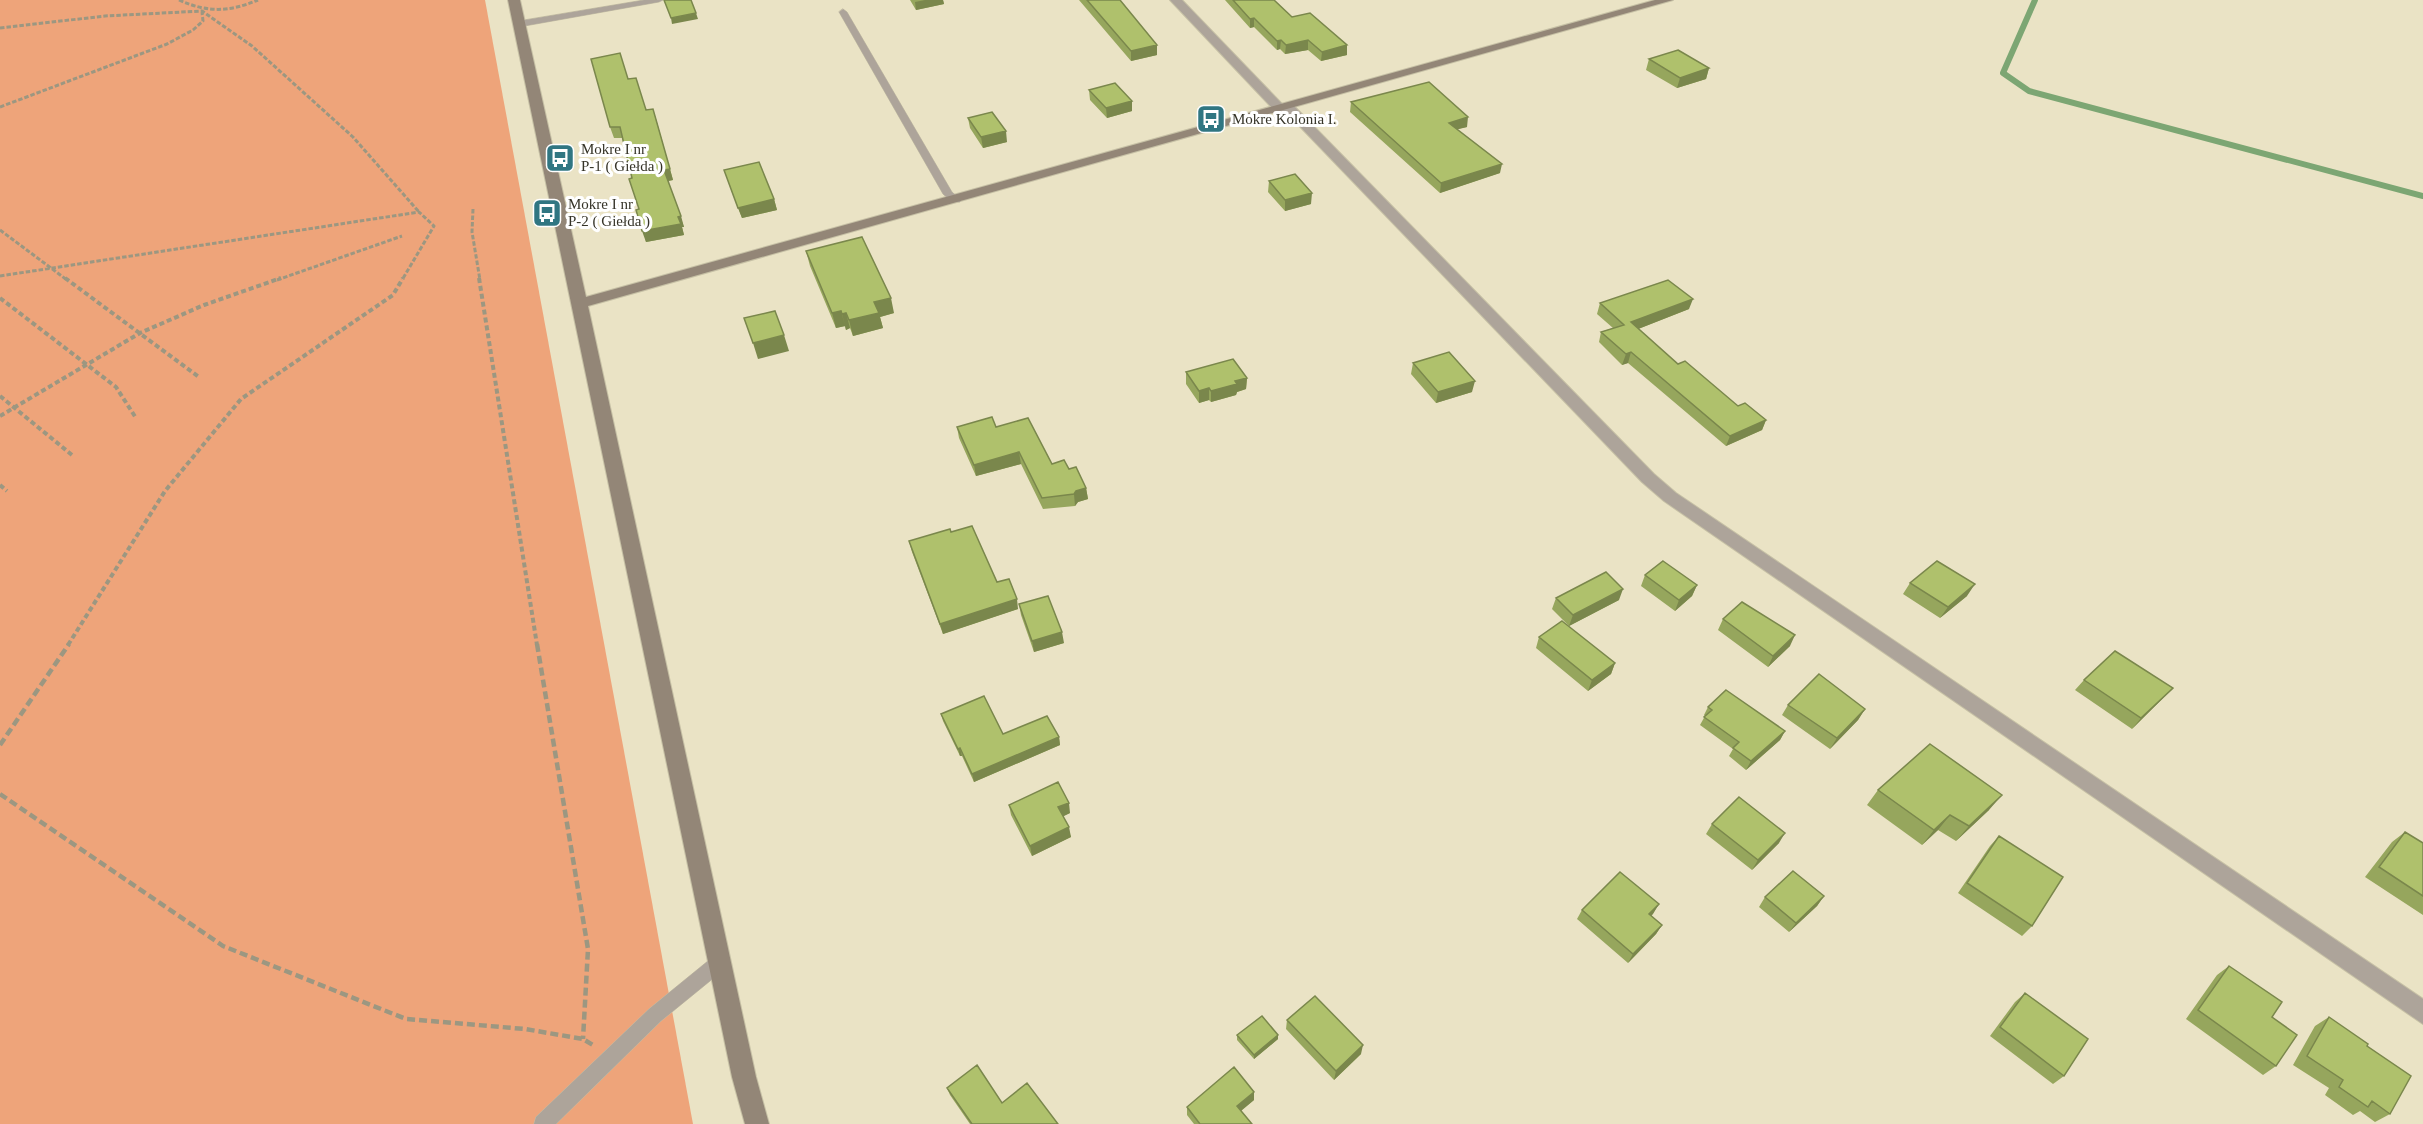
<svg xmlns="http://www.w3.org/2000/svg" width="2423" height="1124" viewBox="0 0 2423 1124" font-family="'Times New Roman',serif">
  <rect width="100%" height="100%" fill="#eae3c5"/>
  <!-- green -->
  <path fill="#eea47a" d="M0,0H485L693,1124H0Z"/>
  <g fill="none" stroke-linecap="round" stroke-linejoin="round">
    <!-- stream -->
    <path stroke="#7ca673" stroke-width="6" d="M2035,0L2003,73L2029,91L2423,196"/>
    <!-- lane casing -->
    <g stroke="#c6c0a5" stroke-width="1">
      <path id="lane" d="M644,0H663L659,2L519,27L515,24L519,21Z
        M843,9L847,12L952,192L961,200L960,202H952L943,194L839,12Z
        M720,954L726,956L729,962L726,968L661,1021L556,1124H534L536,1117L649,1009L714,956Z"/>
    </g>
    <!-- street casing -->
    <g stroke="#c6c0a5" stroke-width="2">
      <path id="street" d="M1170,0H1182L1283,105L1292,104L1654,474L1676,493L2423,999V1024L1664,501L1642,482L1285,111L1276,112Z"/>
    </g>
    <!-- secondary casing -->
    <g stroke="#c6c0a5" stroke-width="2">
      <path id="secondary" d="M508,0H520L586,297L1655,0H1673L588,306L756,1077L769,1124H745L732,1077Z"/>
    </g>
    <!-- path-far2 -->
    <path stroke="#9c9781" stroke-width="3" stroke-dasharray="4.5 2" stroke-linecap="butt" d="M179,0C208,13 229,12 258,0
      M0,28L105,16L202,11L252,46L353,137L419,212
      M0,107L167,44L193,30L203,21L202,12
      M473,209L472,232L480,280
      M0,230L67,280
      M0,276L419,212L434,226L402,280
      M277,280L402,236"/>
    <!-- path-far1 -->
    <path stroke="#9c9781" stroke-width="4" stroke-dasharray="5 3" stroke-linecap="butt" d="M65,278L199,377
      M479,278L537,645
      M0,298L116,387L136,418
      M0,396L72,455
      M0,416L140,333L204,305L281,278
      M0,485L7,491
      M68,645L165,491L241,399L393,295L403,278"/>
    <!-- path -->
    <path stroke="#9c9781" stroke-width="4.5" stroke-dasharray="8 4" stroke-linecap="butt" d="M537,644L588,949L583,1039
      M0,745L69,644
      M0,794L223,946L406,1019L525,1029L583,1039L593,1045"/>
    <!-- lane -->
    <use href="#lane" fill="#ada49a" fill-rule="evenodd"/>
    <!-- street -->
    <use href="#street" fill="#ada49a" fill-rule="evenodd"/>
    <!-- secondary -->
    <use href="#secondary" fill="#938677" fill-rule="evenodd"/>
  </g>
  <!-- wall -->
  <path fill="#96a65d" d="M910,0H943L944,4L916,10Z
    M1079,0H1120L1157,55L1131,61Z
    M1225,0H1274L1292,17L1347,45V55L1321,61L1308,50L1285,54L1280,49L1277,50L1254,27L1250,28Z
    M1649,59L1709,68L1706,79L1677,88L1646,70Z
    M628,79L647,110L656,119L673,180L668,181L684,227H682L684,235L646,242L632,178L622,138H614L610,127Z
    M1089,90L1132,101V111L1107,118L1090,100Z
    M1351,102L1467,127L1457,129L1500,173L1440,193L1350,112Z
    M968,118L1007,142L983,148L970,128Z
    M724,170L774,199L777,210L742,218Z
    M1269,181L1311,204L1285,211L1268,192Z
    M806,251L894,313L880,317L883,328L853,336L850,328L846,330L845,326L836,328L810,266Z
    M1600,303L1689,309L1638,329L1678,364L1738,406L1766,420L1762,430L1726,446L1628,363L1622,365L1599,342L1601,332L1613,328L1597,314Z
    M1413,363L1472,392L1436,403L1411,374Z
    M1186,372L1247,378L1246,389L1237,392L1236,395L1211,402L1209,400L1199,403L1186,384Z
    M957,427H996L1052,464L1069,469L1086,488L1088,499L1078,502L1075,506L1043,509L1021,464L976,476L959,438Z
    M909,541L997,582L1018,609L943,634L912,552Z
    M1645,575L1697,585L1692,596L1675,611L1641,586Z
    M1910,583L1967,596L1940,618L1903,594Z
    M1556,598L1619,600L1569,626L1552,609Z
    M1019,604L1064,643L1034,652L1021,615Z
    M1723,619L1790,646L1768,667L1718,630Z
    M1539,637L1615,663L1611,674L1588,691L1536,648Z
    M2084,680L2163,698L2132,729L2075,690Z
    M1788,705L1865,709L1858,720L1830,749L1782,715Z
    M1708,707L1785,731L1780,740L1746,770L1729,756L1733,749L1700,725L1705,716L1704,715Z
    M941,714L1003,734L1059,737L1060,745L974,782L962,756H960L943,721Z
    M1878,790L1989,810L1956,841L1938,830L1922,845L1867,805Z
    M1009,805L1070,813L1063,816L1071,837L1032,856L1011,815Z
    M1712,824L1779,843L1752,870L1706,834Z
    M2405,832L2423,843V915L2365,877L2392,842Z
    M1999,836L2032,926L2022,936L1958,893L1990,846Z
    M1824,896L1817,906L1789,932L1759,907L1765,897Z
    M1659,904L1651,916L1662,925L1656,934L1628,963L1577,919L1582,910Z
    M2229,966L2272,1017L2276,1066L2263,1075L2186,1019L2217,975Z
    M2025,993L2064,1076L2053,1084L1990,1036L2015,1002Z
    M2329,1017L2367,1046L2390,1114L2375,1122L2360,1111L2353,1115L2325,1095L2329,1088L2293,1065L2315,1026Z
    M1287,1020L1361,1054L1334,1080L1286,1029Z
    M1237,1035H1278V1039L1254,1059L1237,1040Z
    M947,1088L1002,1103L1058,1124H970L950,1095Z
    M1254,1100L1241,1111L1252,1124H1194L1187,1115V1107Z"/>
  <!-- shaded-wall -->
  <path fill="#7a874c" d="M925,0H943L944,4L916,10L915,2Z
    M696,13L698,19L672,24L671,18Z
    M1254,18V27L1250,28V19Z
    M1281,40L1280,49L1277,50V41Z
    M1308,40V50L1285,54L1286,45Z
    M1157,45V55L1131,61V51Z
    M1347,45V55L1321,61L1322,52Z
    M1709,68L1706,79L1677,88L1680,78Z
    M1132,101V111L1107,118L1106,108Z
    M653,109L656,119L673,180L668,181L664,170Z
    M1468,117L1467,127L1447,132L1449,123Z
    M1006,131L1007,142L983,148L981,137Z
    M1502,164L1500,173L1440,193L1441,183Z
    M1312,193L1311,204L1285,211V200Z
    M774,199L777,210L742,218L738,208Z
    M681,216L684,227H682L684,235L646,242L642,231Z
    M891,298L894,313L880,317L883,328L853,336L849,320L874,302Z
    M1693,299L1689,309L1628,333L1631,322Z
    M841,311L845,326L836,328L832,313Z
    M846,313L850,328L846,330L842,314Z
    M784,335L789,351L758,359L753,343Z
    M1631,352L1628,363L1622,365L1626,354Z
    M1247,378L1246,389L1237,392L1236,395L1211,402V391L1235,381Z
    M1475,381L1472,392L1436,403L1438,392Z
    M1209,388V400L1199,403V391Z
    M1766,420L1762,430L1726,446L1730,436Z
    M1019,452L1021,464L976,476L974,465Z
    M1086,488L1088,499L1078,502L1075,506L1074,494L1076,491Z
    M1975,584L1967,596L1940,618L1948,607Z
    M1697,585L1692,596L1675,611L1679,600Z
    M1623,589L1619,600L1569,626L1573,615Z
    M1017,599L1018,609L943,634L940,624Z
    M1062,632L1064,643L1034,652L1032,641Z
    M1795,635L1790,646L1768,667L1773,656Z
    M1615,663L1611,674L1588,691L1592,680Z
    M2173,688L2132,729L2141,718Z
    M1865,709L1858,720L1830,749L1837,738Z
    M1785,731L1780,740L1746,770L1751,761Z
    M1059,737L1060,745L974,782L972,774Z
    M960,748L962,756H960L958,749Z
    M2002,795L1989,810L1956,841L1969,826Z
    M1069,803L1070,813L1060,818L1058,807Z
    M1950,815L1938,830L1922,845L1934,830Z
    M1069,827L1071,837L1032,856L1030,846Z
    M1785,833L1779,843L1752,870L1758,860Z
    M1824,896L1817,906L1789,932L1796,923Z
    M1659,904L1653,914L1644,924L1649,914Z
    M1662,925L1656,934L1628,963L1633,954Z
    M1278,1035V1039L1254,1059V1055Z
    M1363,1045L1361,1054L1334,1080L1336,1071Z
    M1254,1092V1100L1237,1114V1106Z"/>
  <!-- building -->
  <path fill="#afc16c" stroke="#7a874c" stroke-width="1.5" d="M664,0H691L696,13L671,18Z
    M1087,0H1120L1157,45L1131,51Z
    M1233,0H1274L1292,17L1310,13L1347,45L1322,52L1308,40L1286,45L1281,40L1277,41L1254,18L1250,19Z
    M1678,50L1709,68L1680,78L1649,59Z
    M620,53L628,79L636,78L646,110L653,109L670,169L664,170L681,216L678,217L681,224L642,231L636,210L639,209L629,179L632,178L620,127H610L591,59Z
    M1429,82L1468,117L1449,123L1502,164L1441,183L1351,102Z
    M1115,83L1132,101L1106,108L1089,90Z
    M992,112L1006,131L981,137L968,118Z
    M759,162L774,199L738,208L724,170Z
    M1295,174L1312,193L1285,200L1269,181Z
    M862,237L891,298L874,302L879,313L849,320L846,313L842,314L841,311L832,313L806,251Z
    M1668,280L1693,299L1631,322L1678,364L1685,361L1738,406L1745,403L1766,420L1730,436L1631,352L1626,354L1601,332L1624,325L1600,303Z
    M775,311L784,335L753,343L744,318Z
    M1449,352L1475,381L1438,392L1413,363Z
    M1233,359L1247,378L1235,381L1237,384L1211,391L1209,388L1199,391L1186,372Z
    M992,417L996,427L1028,418L1052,464L1064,460L1069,469L1076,467L1086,488L1076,491L1074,494L1042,498L1019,452L974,465L957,427Z
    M972,526L997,582L1009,579L1017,599L940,624L909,541L950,529L951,532Z
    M1663,561L1697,585L1679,600L1645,575Z
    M1937,561L1975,584L1948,607L1910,583Z
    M1606,572L1623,589L1573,615L1556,598Z
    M1048,596L1062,632L1032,641L1019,604Z
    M1742,602L1795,635L1773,656L1723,619Z
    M1562,621L1615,663L1592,680L1539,637Z
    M2115,651L2173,688L2141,718L2084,680Z
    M1819,674L1865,709L1837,738L1788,705Z
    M1726,690L1785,731L1751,761L1733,748L1739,742L1704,717L1712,710L1708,707Z
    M984,696L1003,734L1047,716L1059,737L972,774L960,748L958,749L941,714Z
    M1930,744L2002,795L1969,826L1950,815L1934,830L1878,790Z
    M1058,782L1069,803L1058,807L1069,827L1030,846L1009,805Z
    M1739,797L1785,833L1758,860L1712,824Z
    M2405,832L2423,843V896L2379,867Z
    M1999,836L2063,877L2032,926L1967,883Z
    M1793,871L1824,896L1796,923L1765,897Z
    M1620,872L1659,904L1649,914L1662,925L1633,954L1582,910Z
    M2229,966L2282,1002L2272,1017L2297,1035L2276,1066L2198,1010Z
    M2025,993L2088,1039L2064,1076L2000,1027Z
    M1315,996L1363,1045L1336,1071L1287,1020Z
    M1262,1016L1278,1035L1254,1055L1237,1035Z
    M2329,1017L2368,1044L2367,1046L2411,1076L2390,1114L2372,1101L2368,1107L2339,1087L2343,1080L2307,1056Z
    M977,1065L1002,1103L1027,1083L1058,1124H972L947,1088Z
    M1234,1067L1254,1092L1237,1106L1252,1124H1200L1187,1107Z"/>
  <!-- icons -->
  <defs>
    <g id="bus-square" transform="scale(1.5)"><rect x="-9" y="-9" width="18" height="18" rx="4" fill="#307682" stroke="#fff"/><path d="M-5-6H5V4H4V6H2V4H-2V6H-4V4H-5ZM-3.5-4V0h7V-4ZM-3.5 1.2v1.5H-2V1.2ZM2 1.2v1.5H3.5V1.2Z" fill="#fff"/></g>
  </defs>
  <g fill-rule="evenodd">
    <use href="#bus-square" x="1211" y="119"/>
    <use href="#bus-square" x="560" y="158"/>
    <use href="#bus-square" x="547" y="213"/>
  </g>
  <g text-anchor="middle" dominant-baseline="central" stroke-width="6" stroke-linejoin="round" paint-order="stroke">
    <!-- far-poi labels -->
    <g font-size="15" fill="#353327" stroke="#fff" text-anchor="start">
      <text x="1232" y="119">Mokre Kolonia I.</text>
      <text x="581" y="149">Mokre I nr<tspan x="581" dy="17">P-1 ( Giełda )</tspan></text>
      <text x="568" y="204">Mokre I nr<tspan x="568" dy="17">P-2 ( Giełda )</tspan></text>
    </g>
  </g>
</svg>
